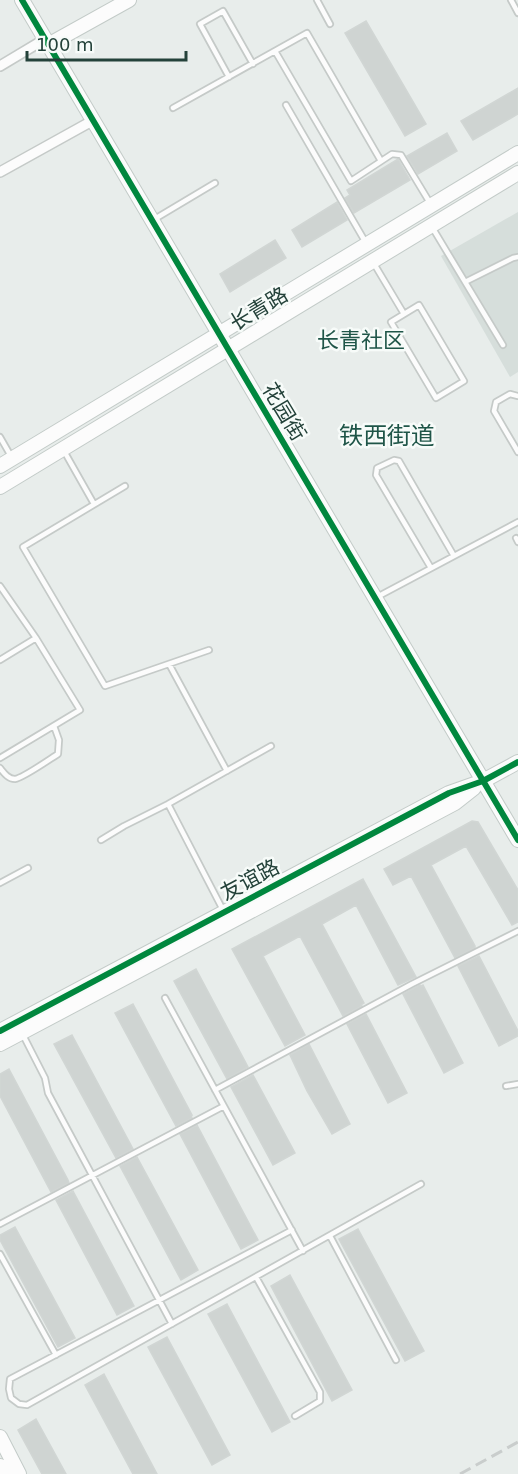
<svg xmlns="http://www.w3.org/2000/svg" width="518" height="1474" viewBox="0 0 518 1474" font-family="'DejaVu Sans','Noto Sans SC',sans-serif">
  <rect width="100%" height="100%" fill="#e8edeb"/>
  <!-- built -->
  <path fill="#d6dedb" d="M518,212V372L510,377L441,256Z"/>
  <!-- building -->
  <path fill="#cfd4d2" stroke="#d1d6d4" stroke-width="1.5" d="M366,21L426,124L405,136L345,33Z
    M518,88V114L473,140L461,121Z
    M447,133L457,151L418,174L407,156Z
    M398,159L410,180L354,213L345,198L350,195L347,190Z
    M337,202L347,220L302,247L292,230Z
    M275,240L286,258L230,292L220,274Z
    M472,821L478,822L518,890V922L512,925L466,846L431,865L475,946V948L455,958L411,876L393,885L384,869Z
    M363,879L416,977L398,985L356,905L322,924L364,1003L361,1005L362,1006L343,1016L300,936L263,956L305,1035L285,1046L232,949Z
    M479,956L518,1031V1036L499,1046L458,966Z
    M196,969L248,1067L227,1079L174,981Z
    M420,985L421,986L423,985L463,1063L444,1073L403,994Z
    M133,1004L192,1115H191L192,1118L176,1126L115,1013Z
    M366,1014L407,1093L388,1103L347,1024Z
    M72,1035L133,1149L116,1158L54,1044Z
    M309,1044L350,1124L332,1134L307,1091L290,1055Z
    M9,1069L68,1180L69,1183L51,1192L0,1096V1074Z
    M253,1075L295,1153L273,1165L231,1087Z
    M197,1125L258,1240L241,1249L180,1134Z
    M137,1157L198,1270L181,1280L120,1166Z
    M73,1191L134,1306L117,1315L56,1200Z
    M15,1227L75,1338L58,1347L0,1240V1235Z
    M358,1229L424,1351L405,1361L339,1239Z
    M290,1275L352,1390L332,1401L271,1286Z
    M227,1304L290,1422L272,1432L208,1314Z
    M167,1337L230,1455L212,1465L148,1347Z
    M104,1374L157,1474H133L85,1385Z
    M36,1419L66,1474H42L18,1430Z"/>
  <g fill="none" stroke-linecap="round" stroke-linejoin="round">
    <!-- lane casing -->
    <g stroke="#c5cac8" stroke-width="8">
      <path id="lane" d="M317,0L330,24
        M511,0L518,13
        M275,51L351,181L392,154L401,155L430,203
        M229,77L200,24L223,11L253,64
        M286,105L366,243
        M173,108L307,33L381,161
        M153,220L215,183
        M432,227L503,345
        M373,262L404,314
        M465,282L513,258L518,257
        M419,305L464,381L436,398L391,322Z
        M518,396L510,394L496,402L494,411L518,452
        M0,437L12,458
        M64,451L94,504
        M125,486L23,547L105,686L209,650
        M516,538L518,542
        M431,568L376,475L377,468L394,460L399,461L454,556
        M0,586L36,638L80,710L0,758
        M377,597L518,522
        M0,660L36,638
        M169,664L227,771
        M0,768C4,773 8,779 15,779C23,778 50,759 58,754L59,740L54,726
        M168,804L223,910
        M101,840L124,826L168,804L271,746
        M0,883L28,868
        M165,998L303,1251
        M23,1035L45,1078L48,1093L172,1324
        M506,1086L518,1084
        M215,1090L412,984L518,931
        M0,1224L224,1106
        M292,1230L10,1379L9,1389L11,1398L19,1404L27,1405L421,1184
        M330,1236L396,1360
        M0,1254L56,1355
        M256,1277L320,1392V1401L295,1416"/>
    </g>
    <!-- street casing -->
    <g stroke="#c5cac8" stroke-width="12">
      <path id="street" d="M0,66L45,39
        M0,172L92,121"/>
    </g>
    <!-- secondary casing -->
    <g stroke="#c3cbc8" stroke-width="16">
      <path id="secondary" d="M22,0L518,840
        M48,45L129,0
        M0,466L518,153
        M0,487L518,173
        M0,1031L449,793L483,781L518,762
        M0,1044L455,803L474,788
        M0,1437L19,1474
        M0,1466L4,1474"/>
    </g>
    <!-- lane -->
    <use href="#lane" stroke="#fcfcfc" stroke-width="4.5"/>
    <!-- street -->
    <use href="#street" stroke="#fcfcfc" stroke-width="9"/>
    <!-- secondary -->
    <use href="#secondary" stroke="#fcfcfc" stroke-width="14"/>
    <!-- rail -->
    <path stroke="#c9cdcc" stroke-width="3" stroke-dasharray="12 6" stroke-linecap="butt" d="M460,1474L518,1442"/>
    <!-- cycleway casing -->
    <g stroke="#f7fbf9" stroke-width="10">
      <path id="cycleway" d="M22,0L518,840
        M0,1031L449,793L483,781L518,762"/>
    </g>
    <!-- cycleway -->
    <use href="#cycleway" stroke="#00873e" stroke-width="6"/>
  </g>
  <g text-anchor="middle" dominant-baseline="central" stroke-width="5" stroke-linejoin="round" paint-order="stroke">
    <!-- street labels -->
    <g font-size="21" fill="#24423a" stroke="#f7fbf9">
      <text transform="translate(259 309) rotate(-31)">长青路</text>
      <text transform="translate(284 412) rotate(59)">花园街</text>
      <text transform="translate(250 880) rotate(-28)">友谊路</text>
    </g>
    <!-- neighbourhood labels -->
    <g font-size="22" fill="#1f5548" stroke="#f7fbf9">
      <text x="361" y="340">长青社区</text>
    </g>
    <!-- quarter labels -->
    <g font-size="24" fill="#1f5548" stroke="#f7fbf9">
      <text x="387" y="436">铁西街道</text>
    </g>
  </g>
  <!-- scale -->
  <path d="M27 51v9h159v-9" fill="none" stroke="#24423a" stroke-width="3"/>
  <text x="36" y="51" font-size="18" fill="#24423a" stroke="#f7fbf9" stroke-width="4.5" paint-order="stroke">100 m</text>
</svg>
